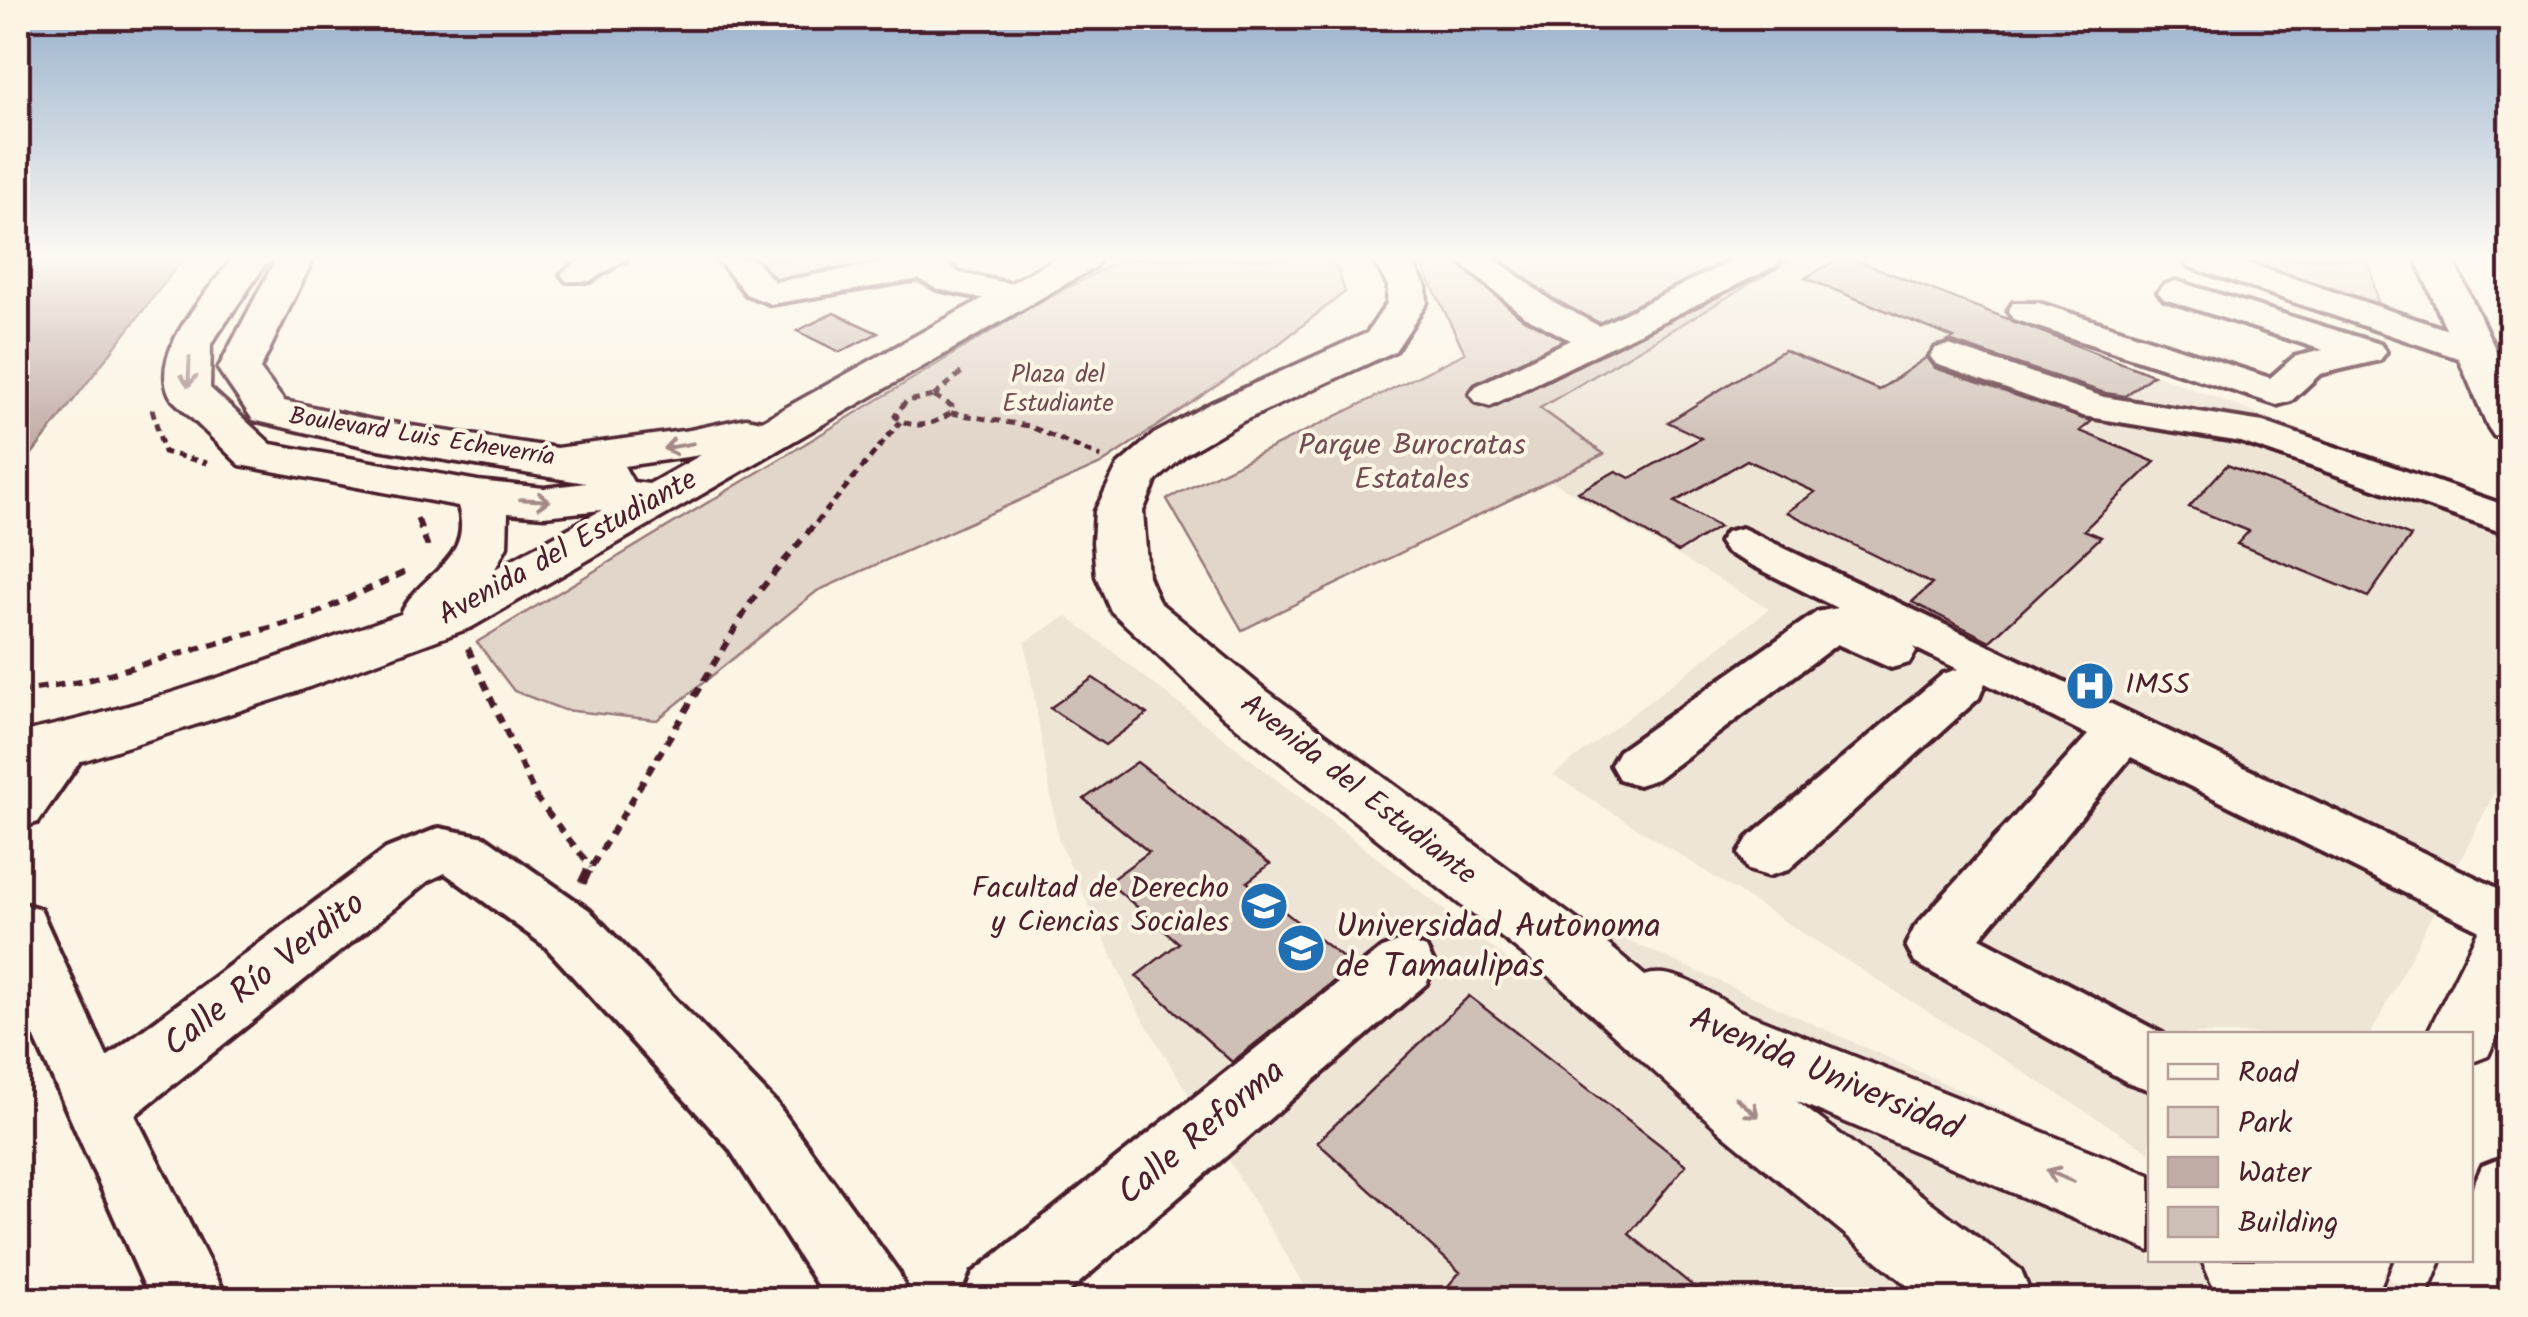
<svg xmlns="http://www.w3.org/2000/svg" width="2528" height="1317" viewBox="0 0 2528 1317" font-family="Kalam,sans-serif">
  <rect width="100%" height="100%" fill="#fcf5e5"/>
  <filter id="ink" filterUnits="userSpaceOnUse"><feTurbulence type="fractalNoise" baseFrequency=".01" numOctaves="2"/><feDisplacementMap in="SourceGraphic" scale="20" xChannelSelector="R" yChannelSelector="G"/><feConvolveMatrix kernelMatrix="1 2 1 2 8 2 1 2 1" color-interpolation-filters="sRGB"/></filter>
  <g filter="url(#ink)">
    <!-- built -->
    <path fill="#eee5d7" d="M1792,259H1854L2509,510L2510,763L2371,1034H2150V1152L1553,775L1769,609L1550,480L1604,454L1539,409Z
      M1067,616L1525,973L1590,923L2150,1176V1260H2344L2436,1299H1313L1136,1008L1058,839L1025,642Z"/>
    <!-- green -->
    <path fill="#e2d5ca" stroke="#967a7a" stroke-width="2.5" d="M738,259H853L765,289Z
      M1122,259H1326L1337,268L1345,292L1280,343L1101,464L817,591L657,720L564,710L514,691L477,642L1028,309Z
      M1419,259H1792L1540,408L1604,454L1242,630L1167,499L1465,353Z
      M2224,259H2369L2379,310Z"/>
    <!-- water -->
    <path fill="#c0aca5" stroke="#917474" stroke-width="2.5" d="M18,259H183L18,472Z"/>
    <!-- building -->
    <path fill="#cfc0b7" stroke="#4a1f2b" stroke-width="2.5" d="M1839,259H1853L2153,375L2125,396L2105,393L1949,341L1954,338L1805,278Z
      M834,313L878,333L840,352L797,331Z
      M1784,350L1879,390L1927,357L1935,368L2092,421L2080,431L2155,462L2084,530L2101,537L1990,641L1912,602L1932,584L1787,512L1815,492L1747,460L1675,502L1719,527L1678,552L1578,492L1616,471L1630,478L1701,438L1668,422Z
      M2227,465L2411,536L2368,597L2237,544L2249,531L2189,507Z
      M1093,678L1147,714L1105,745L1050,708Z
      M1137,762L1270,864L1247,882L1353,966L1232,1062L1136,976L1179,943L1108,882L1149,852L1084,799Z
      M1469,996L1686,1165L1629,1234L1710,1300H1436L1460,1272L1317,1142Z"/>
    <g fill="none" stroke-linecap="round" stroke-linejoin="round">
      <!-- minor casing -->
      <g stroke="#4a1f2b" stroke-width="8">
        <path id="minor" d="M581,259H626L590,281H566L561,274Z
          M718,259H753L775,282L907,259H941L959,273L1032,288L1038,295L1032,302L1020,306L937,289L919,279L771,304L746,294Z
          M1456,259H1495L1550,300L1599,326L1735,259H1780L1775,266L1490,406L1476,402L1470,394L1476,386L1570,340L1524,316Z
          M2183,259H2235L2490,344L2496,352L2490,360H2464L2188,266Z
          M2176,281L2380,344L2386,352L2380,360L2320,374L2291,401L2277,405L2013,319L2008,311L2013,303H2039L2270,378L2294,357L2323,350L2164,299L2158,292L2164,285Z
          M1949,345L2104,397L2263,422L2510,507V535L2241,442L2083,416L1936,364L1930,356L1936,348Z
          M1742,528L2510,894V945L2131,757L1980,938L2163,1034H2150V1090L2127,1082L1915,963L1906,945L1915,927L2088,735L1985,683L1979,698L1788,870L1768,876L1748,870L1739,854L1748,838L1943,674L1958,669L1913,647L1916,651L1909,663L1891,668L1837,644L1657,779L1638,785L1619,779L1611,765L1619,751L1817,612L1837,608L1726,552L1719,542L1726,532Z
          M64,726L83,731L91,745L38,822L18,828C18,784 13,741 64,726Z
          M439,828L485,837L589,910L777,1104L899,1273L910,1300H827L729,1148L545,946L445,873L428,881L135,1115L228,1300H151L18,1000V902L40,909L107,1057L386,849Z
          M1404,940L1426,948L1435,966L1426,984L1059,1300H962L973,1273L1382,948Z"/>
      </g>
      <!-- major casing -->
      <g stroke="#4a1f2b" stroke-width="7">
        <path id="major" d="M232,259H269L211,344L210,388L271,444L478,481L544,488L586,483L372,448L253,420L218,369L276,259H313L260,369L284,401L372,420L557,448L690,430L746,418L762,421L1054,259H1100L1095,267L472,627L279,698L85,760L18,775V733C148,707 275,658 401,614C417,574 475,562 458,506L240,465L173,400C143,358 207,293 232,259ZM701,455L649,484L633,482L624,466ZM602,510L495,569L507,546L508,513L544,516Z
          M1373,259H1410L1426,286L1427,303L1395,351L1243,421L1186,454L1156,481L1143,511L1148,576L1159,602L1264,689L1592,931L1645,976C1675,965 1714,997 1740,1011L2150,1175V1251L1796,1101L2021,1270L2033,1300H1925L1724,1135L1544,971L1224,717L1111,611L1096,576L1093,542L1095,511L1118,465L1154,434L1211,403L1367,333L1387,303L1388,286Z
          M2416,259H2453L2510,381V440L2494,436L2488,427Z
          M2510,907V1008L2488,1056L2470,1063V1034H2427L2486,915Z
          M2510,1155V1300H2429L2445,1260H2470V1193L2482,1166Z
          M2202,1260H2391L2379,1289L2366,1300H2230L2214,1289Z"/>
      </g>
      <!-- path-far2 -->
      <path stroke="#4a1f2b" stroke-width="5" stroke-dasharray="8 6" stroke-linecap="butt" d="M934,396L963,371
        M934,396L952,406L951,413C932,425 913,431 895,416L906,401Z
        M152,409L164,452L207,463
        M951,413L1029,426L1101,457
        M417,518L419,523
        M816,523L900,422"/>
      <!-- path-far1 -->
      <path stroke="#4a1f2b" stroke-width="6" stroke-dasharray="10 8" stroke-linecap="butt" d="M418,520L430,553
        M468,648L537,799L591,867
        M18,692L85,681L308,617L405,572
        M592,866L753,599L818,520"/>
      <!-- path -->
      <path stroke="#4a1f2b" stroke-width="9" stroke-dasharray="14 10" stroke-linecap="butt" d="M582,883L591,864"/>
      <!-- minor -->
      <use href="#minor" fill="#fcf5e5" fill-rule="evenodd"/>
      <!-- major -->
      <use href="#major" fill="#fcf5e5" fill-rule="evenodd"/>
    </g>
    <!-- one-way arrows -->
    <defs><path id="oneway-shaft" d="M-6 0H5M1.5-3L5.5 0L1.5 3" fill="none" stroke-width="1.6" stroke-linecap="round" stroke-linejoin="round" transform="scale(2.5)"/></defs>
    <g stroke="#a38a88">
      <use href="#oneway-shaft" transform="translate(189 372) rotate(92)"/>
      <use href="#oneway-shaft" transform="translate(678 446) rotate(170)"/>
      <use href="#oneway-shaft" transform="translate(535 500) rotate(3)"/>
      <use href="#oneway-shaft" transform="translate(1747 1107) rotate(40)"/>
      <use href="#oneway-shaft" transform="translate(2060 1176) rotate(-157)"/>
    </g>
  </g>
  <!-- sky -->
  <linearGradient id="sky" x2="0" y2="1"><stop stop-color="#98b1cd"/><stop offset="0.58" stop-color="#fefaf3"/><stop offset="1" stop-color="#fefaf3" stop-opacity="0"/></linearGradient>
  <rect width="2528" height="444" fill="url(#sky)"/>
  <!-- icons -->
  <defs>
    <g id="hospital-disc" transform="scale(2.5)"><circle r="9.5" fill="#1f6fb2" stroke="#fcf5e5"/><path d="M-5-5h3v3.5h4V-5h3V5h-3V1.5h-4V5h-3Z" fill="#fff"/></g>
    <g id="university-disc" transform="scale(2.5)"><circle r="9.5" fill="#1f6fb2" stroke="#fcf5e5"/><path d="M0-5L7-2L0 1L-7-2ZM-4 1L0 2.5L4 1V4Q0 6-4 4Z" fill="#fff"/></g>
  </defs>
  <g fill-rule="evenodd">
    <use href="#hospital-disc" x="2090" y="686"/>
    <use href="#university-disc" x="1264" y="906"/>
    <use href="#university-disc" x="1301" y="948"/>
  </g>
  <g text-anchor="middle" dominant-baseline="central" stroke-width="8" stroke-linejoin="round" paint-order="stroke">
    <!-- far-park labels -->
    <g font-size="25" fill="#704c53" stroke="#fcf5e5">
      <text x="1058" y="375">Plaza del<tspan x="1058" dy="29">Estudiante</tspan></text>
    </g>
    <!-- far-street labels -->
    <g font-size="25" fill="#4a1f2b" stroke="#fcf5e5">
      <text transform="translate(422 437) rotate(9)">Boulevard Luis Echeverría</text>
    </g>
    <!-- park labels -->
    <g font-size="30" fill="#704c53" stroke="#fcf5e5">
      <text x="1412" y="446">Parque Burocratas<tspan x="1412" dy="34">Estatales</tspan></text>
    </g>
    <!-- street labels -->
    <g font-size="30" fill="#4a1f2b" stroke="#fcf5e5">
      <text transform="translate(568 548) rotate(-29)">Avenida del Estudiante</text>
      <text transform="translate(1358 790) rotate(38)">Avenida del Estudiante</text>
    </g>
    <!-- poi labels -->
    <g font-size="30" fill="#4a1f2b" stroke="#fcf5e5" text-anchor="start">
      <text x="2125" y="686">IMSS</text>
      <text x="1229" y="889" text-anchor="end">Facultad de Derecho<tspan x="1229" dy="34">y Ciencias Sociales</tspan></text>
    </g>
    <!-- near-poi labels -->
    <g font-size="35" fill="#4a1f2b" stroke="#fcf5e5" text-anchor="start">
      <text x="1336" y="928">Universidad Autonoma<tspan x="1336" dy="40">de Tamaulipas</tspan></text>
    </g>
    <!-- near-street labels -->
    <g font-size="35" fill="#4a1f2b" stroke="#fcf5e5">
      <text transform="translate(265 975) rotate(-38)">Calle Río Verdito</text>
      <text transform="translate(1825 1075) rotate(23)">Avenida Universidad</text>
      <text transform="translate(1202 1133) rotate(-40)">Calle Reforma</text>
    </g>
  </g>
  <!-- margin -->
  <rect width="2528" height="1317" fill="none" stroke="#fcf5e5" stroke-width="60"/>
  <rect x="30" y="30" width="2468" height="1257" fill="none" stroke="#4a1f2b" stroke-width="4" filter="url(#ink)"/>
  <!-- legend -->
  <rect x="2148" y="1032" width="325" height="230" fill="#fcf5e5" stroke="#b59f9b" stroke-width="2.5"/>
  <rect x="2168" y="1064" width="50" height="15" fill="#fcf5e5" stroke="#b59f9b" stroke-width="2.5"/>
  <text x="2238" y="1082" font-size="30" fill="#4a1f2b">Road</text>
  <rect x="2168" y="1107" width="50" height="30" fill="#e2d5ca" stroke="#b59f9b" stroke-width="2.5"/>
  <text x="2238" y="1132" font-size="30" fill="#4a1f2b">Park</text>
  <rect x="2168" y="1157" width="50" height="30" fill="#c0aca5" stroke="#b59f9b" stroke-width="2.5"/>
  <text x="2238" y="1182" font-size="30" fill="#4a1f2b">Water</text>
  <rect x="2168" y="1207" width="50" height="30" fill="#cfc0b7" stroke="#b59f9b" stroke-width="2.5"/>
  <text x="2238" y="1232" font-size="30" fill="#4a1f2b">Building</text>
</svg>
